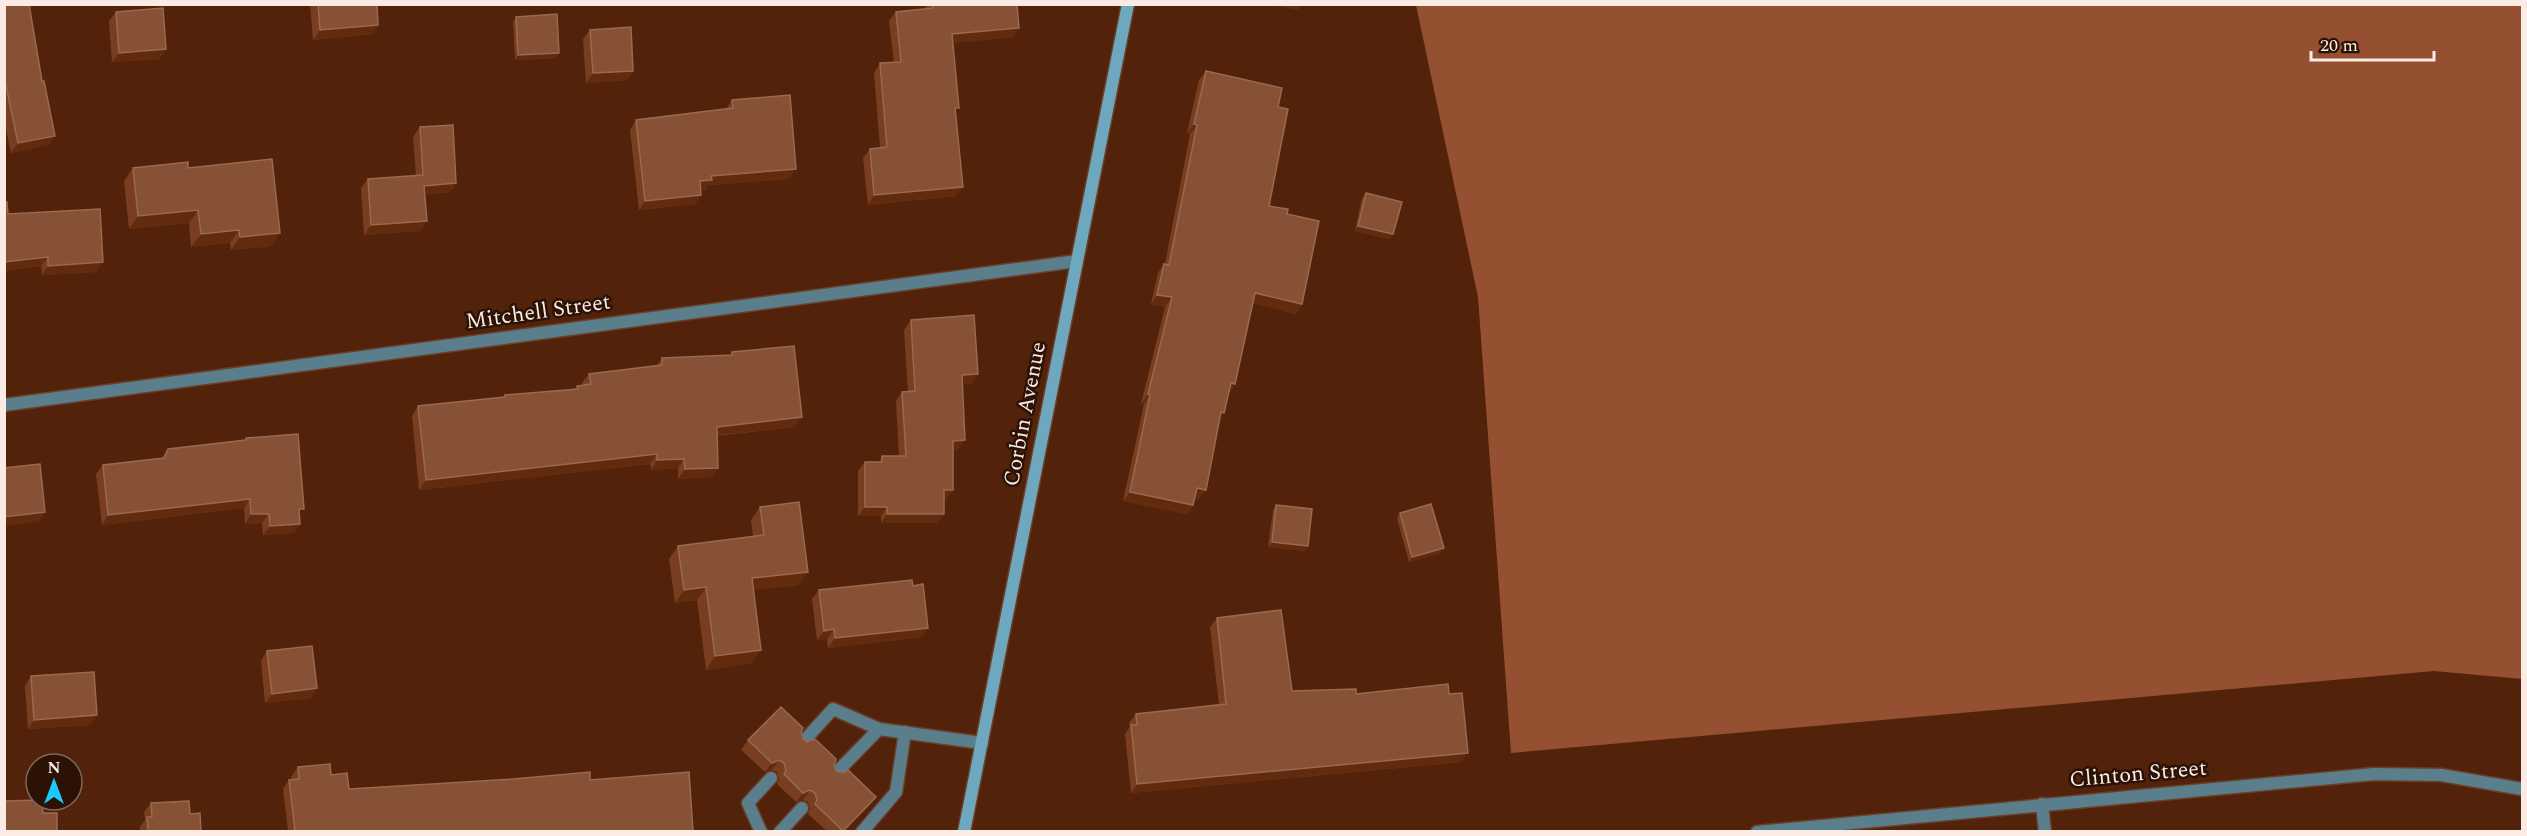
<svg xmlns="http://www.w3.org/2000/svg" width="2527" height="836" font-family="Spectral,serif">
	<rect width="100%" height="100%" fill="#52230a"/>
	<path fill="#945030" d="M1416,5H2522V679L2434,671L1511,753L1478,297Z"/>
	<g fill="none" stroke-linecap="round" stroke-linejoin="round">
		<defs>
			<g id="lane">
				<path d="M802,743L833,709L879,729"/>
				<path d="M835,774L879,729L982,743"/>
				<path d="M761,832L748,803L771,778"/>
				<path d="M780,832L802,808"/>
				<path d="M862,832L896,792L905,732"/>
			</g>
			<g id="street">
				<path d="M4,405L1077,261"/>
				<path d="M2042,804L2045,832"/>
				<path d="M1757,832L2374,774L2441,775L2522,789"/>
			</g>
			<path id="secondary" d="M964,832L1128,4"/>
		</defs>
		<use href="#lane" stroke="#6a3f29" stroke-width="15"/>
		<use href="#street" stroke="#6a3f29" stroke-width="15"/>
		<use href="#secondary" stroke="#6a3f29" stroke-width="15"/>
		<use href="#lane" stroke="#5a7e8c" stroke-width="12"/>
		<use href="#street" stroke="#5a7e8c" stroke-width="12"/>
		<use href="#secondary" stroke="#6ea8bf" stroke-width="12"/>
	</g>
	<g fill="#793e20">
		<path d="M4,4L42,81L55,136L48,145L11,153L4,120Z"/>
		<path d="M310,4H377L378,25L372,34L313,40Z"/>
		<path d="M925,4H1017L1013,37L952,43L955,113L956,196L868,205L863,158L870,149L880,148L874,73L880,63L894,62L889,21L896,12L926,9Z"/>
		<path d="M116,12L166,49L159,59L112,62L109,21Z"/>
		<path d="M516,17L556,58L515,60L513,22Z"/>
		<path d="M590,30L633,71L627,80L586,83L583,39Z"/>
		<path d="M1206,71L1278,107L1269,206L1287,214L1302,304L1296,314L1253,303L1235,384L1229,393L1220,418L1199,499L1195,498L1193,505L1187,514L1123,501L1144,404H1141L1165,307L1151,304L1158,273L1164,264H1165L1190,134L1187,133L1199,80Z"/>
		<path d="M732,100L789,179L708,185L705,190H701V195L695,204L639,210L630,130L636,120L726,109Z"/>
		<path d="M420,127L456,183L450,192L425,194L427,221L420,231L364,235L361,188L368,179L416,176L413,137Z"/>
		<path d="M133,168H188L271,246L231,250L230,243L191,247L189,223L129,229L124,181Z"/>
		<path d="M1366,193L1393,234L1390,239L1355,231L1362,198Z"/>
		<path d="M4,202L8,214L96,272L42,275L41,266L4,271Z"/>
		<path d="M911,320L972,384H963L959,449L953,450V490L946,499H944V514L937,523H881V516H858V471L865,462H879L882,456H899L896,401L902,392H908L904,330Z"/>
		<path d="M732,352L795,427L717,436L718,468L712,477L678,479V468L651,470L650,464L419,490L412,416L418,406L504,397L505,395L575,389L577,386L583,385L582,383L589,374L656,366L662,358L730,355Z"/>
		<path d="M246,438L300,515V524L294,533L263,535L262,523L245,524L244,508L102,525L96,474L103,465L162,458L168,449L244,441Z"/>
		<path d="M1276,505L1308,546L1305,551L1268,547L1273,510Z"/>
		<path d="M760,507L799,585L753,590L752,663L706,670L697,600L675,603L669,559L678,546L753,536L751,520Z"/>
		<path d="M1400,513L1440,553L1409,562L1397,518Z"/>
		<path d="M819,590L922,637L828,648L827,639L817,640L812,599Z"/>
		<path d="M1217,618L1292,691L1356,694H1449L1462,762L1131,793L1125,734L1130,727L1129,723L1136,714L1219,705L1210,627Z"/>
		<path d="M267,651L311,698L265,703L261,661Z"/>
		<path d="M31,676L90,725L28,729L25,686Z"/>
		<path d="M801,732L803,739L834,766L836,771L869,806L845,831H827L808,814L810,809L808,802L803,800L796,802L777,784L779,779L777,772L772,770L765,772L741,750L748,740Z"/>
		<path d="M298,767L331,775L349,789L590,780L693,831H288L283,789L289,780H292L291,777Z"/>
		<path d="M151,803L190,814L201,831H140V827L145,820L144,812Z"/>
	</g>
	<g fill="#632b0e">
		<path d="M1268,4H1302L1298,10Z"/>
		<path d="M378,25L372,34L313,40L320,30Z"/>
		<path d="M1019,28L1013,37L945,44L952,34Z"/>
		<path d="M166,49L159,59L112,62L119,53Z"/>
		<path d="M559,53L556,58L515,60L518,55Z"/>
		<path d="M633,71L627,80L586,83L593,73Z"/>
		<path d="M1194,124L1197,125L1190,134L1187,133Z"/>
		<path d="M55,136L48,145L11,153L18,143Z"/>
		<path d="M796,169L789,179L708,185L705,190L693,191L700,181L711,176Z"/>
		<path d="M456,183L450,192L417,195L424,186Z"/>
		<path d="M963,187L956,196L868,205L874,195Z"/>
		<path d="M701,195L695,204L639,210L645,201Z"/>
		<path d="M198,210L189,223L129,229L138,216Z"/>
		<path d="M427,221L420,231L364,235L371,225Z"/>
		<path d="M1358,226L1393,234L1390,239L1355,231Z"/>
		<path d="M239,230L230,243L191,247L201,234Z"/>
		<path d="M280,233L271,246L231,250L240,237Z"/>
		<path d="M48,257L41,266L4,271V262Z"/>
		<path d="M103,262L96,272L42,275L48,266Z"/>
		<path d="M1255,293L1302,304L1296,314L1248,302Z"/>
		<path d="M1157,295L1172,297L1165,307L1151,304Z"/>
		<path d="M978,374L972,384L956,385L962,375Z"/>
		<path d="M1231,383L1235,384L1229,393Z"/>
		<path d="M1148,394L1150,395L1144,404H1141Z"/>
		<path d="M802,417L795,427L710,436L717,427Z"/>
		<path d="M965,440L959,449L946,450L953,441Z"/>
		<path d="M657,454L650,464L419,490L426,480Z"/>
		<path d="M684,459L678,468L651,470L657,460Z"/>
		<path d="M718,468L712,477L678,479L685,469Z"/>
		<path d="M1197,488L1206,490L1199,499L1190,497Z"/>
		<path d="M944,490H953L946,499H937Z"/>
		<path d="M1130,492L1193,505L1187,514L1123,501Z"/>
		<path d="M250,499L244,508L102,525L108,515Z"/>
		<path d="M865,507H887L881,516H858Z"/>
		<path d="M45,512L39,522L4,526V517Z"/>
		<path d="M251,514H269L262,523L245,524Z"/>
		<path d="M887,514H944L937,523H881Z"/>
		<path d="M300,524L294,533L263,535L270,526Z"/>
		<path d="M1272,542L1308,546L1305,551L1268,547Z"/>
		<path d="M1444,548L1440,553L1409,562L1412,557Z"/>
		<path d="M808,572L799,585L742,592L752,578Z"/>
		<path d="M706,587L697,600L675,603L684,590Z"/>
		<path d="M928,628L922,637L828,648L835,638Z"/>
		<path d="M834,629L827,639L817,640L824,631Z"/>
		<path d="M761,650L752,663L706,670L715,656Z"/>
		<path d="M317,688L311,698L265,703L272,694Z"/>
		<path d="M97,715L90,725L28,729L34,720Z"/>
		<path d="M1468,753L1462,762L1131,793L1137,784Z"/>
		<path d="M779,760L772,770L765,772L772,763Z"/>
		<path d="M810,790L803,800L796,802L803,793Z"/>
		<path d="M876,797L869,806L845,831H843Z"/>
	</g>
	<g fill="#875135" stroke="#996950" stroke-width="1.5">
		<path d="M4,4H29L42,81H44L55,136L18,143L4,76Z"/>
		<path d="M318,4H377L378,25L320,30Z"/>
		<path d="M933,4H1017L1019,28L952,34L959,108H955L963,187L874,195L870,149L887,147L880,63L901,62L896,12L933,8Z"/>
		<path d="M163,8L166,49L119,53L116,12Z"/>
		<path d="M557,14L559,53L518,55L516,17Z"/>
		<path d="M631,27L633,71L593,73L590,30Z"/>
		<path d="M1206,71L1282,88L1278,107L1288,109L1269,206L1288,209L1287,214L1319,221L1302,304L1255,293L1235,384L1231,383L1224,413L1221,412L1206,490L1197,488L1193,505L1130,492L1150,395L1148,394L1172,297L1157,295L1164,264L1169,265L1197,125L1194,124Z"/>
		<path d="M790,95L796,169L711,176L712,180L700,181L701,195L645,201L636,120L733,108L732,100Z"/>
		<path d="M453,125L456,183L424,186L427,221L371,225L368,179L423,175L420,127Z"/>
		<path d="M272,159L280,233L240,237L239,230L201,234L198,210L138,216L133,168L188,162V168Z"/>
		<path d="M1366,193L1402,202L1393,234L1358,226Z"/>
		<path d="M4,202H7L8,214L100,209L103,262L48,266V257L4,262Z"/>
		<path d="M974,315L978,374L962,375L965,440L953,441V490H944V514H887V507H865V462H882V456H906L902,392L915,391L911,320Z"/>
		<path d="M794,346L802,417L717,427L718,468L685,469L684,459L657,460V454L426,480L418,406L505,397V395L578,389L577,386L591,384L589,374L662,365V358L732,355V352Z"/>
		<path d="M298,434L304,509H299L300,524L270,526L269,514H251L250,499L108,515L103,465L164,458L168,449L246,440V438Z"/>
		<path d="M40,464L45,512L4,517V468Z"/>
		<path d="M799,502L808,572L752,578L761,650L715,656L706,587L684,590L678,546L764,535L760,507Z"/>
		<path d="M1431,504L1444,548L1412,557L1400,513Z"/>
		<path d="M1276,505L1312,509L1308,546L1272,542Z"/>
		<path d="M912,580L913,586L923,584L928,628L835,638L834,629L824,631L819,590Z"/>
		<path d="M1281,610L1292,691L1356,689V694L1448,684L1449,694L1462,693L1468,753L1137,784L1131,725H1137L1136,714L1226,704L1217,618Z"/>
		<path d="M312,646L317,688L272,694L267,651Z"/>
		<path d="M94,672L97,715L34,720L31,676Z"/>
		<path d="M781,707L803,728L801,732L803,739L807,742L815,739L836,759L834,766L836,771L843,773L848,770L876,797L843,831L815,804L817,800L815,793L810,790L803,793L784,774L786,770L784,763L779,760L772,763L748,740Z"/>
		<path d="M330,764L331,775L347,773L349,789L513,779L590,772V780L689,772L693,831H295L289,780L299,779L298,767Z"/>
		<path d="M42,800L43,813H57V831H5L4,801Z"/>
		<path d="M189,801L190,814L200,813L201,831H148L147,817H152L151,803Z"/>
	</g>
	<g text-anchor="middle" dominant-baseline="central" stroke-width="5" stroke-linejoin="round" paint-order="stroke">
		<g font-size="22" fill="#faebe4" stroke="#2c1105">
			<text transform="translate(538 312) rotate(-8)">Mitchell Street</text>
			<text transform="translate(1025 414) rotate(-79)">Corbin Avenue</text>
			<text transform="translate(2138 774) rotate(-5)">Clinton Street</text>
		</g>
	</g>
	<rect width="2527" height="836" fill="none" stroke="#faebe4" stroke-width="12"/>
	<g transform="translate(54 782)"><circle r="28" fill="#2c1105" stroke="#7e685e" stroke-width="1.5"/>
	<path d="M0-4.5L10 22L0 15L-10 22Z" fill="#1bc9fc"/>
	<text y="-9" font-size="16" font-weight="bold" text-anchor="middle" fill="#faebe4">N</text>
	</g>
	<path d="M2311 51v9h123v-9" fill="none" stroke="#faebe4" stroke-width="3"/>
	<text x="2320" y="51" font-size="18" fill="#faebe4" stroke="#2c1105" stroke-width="4.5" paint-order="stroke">20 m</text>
</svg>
